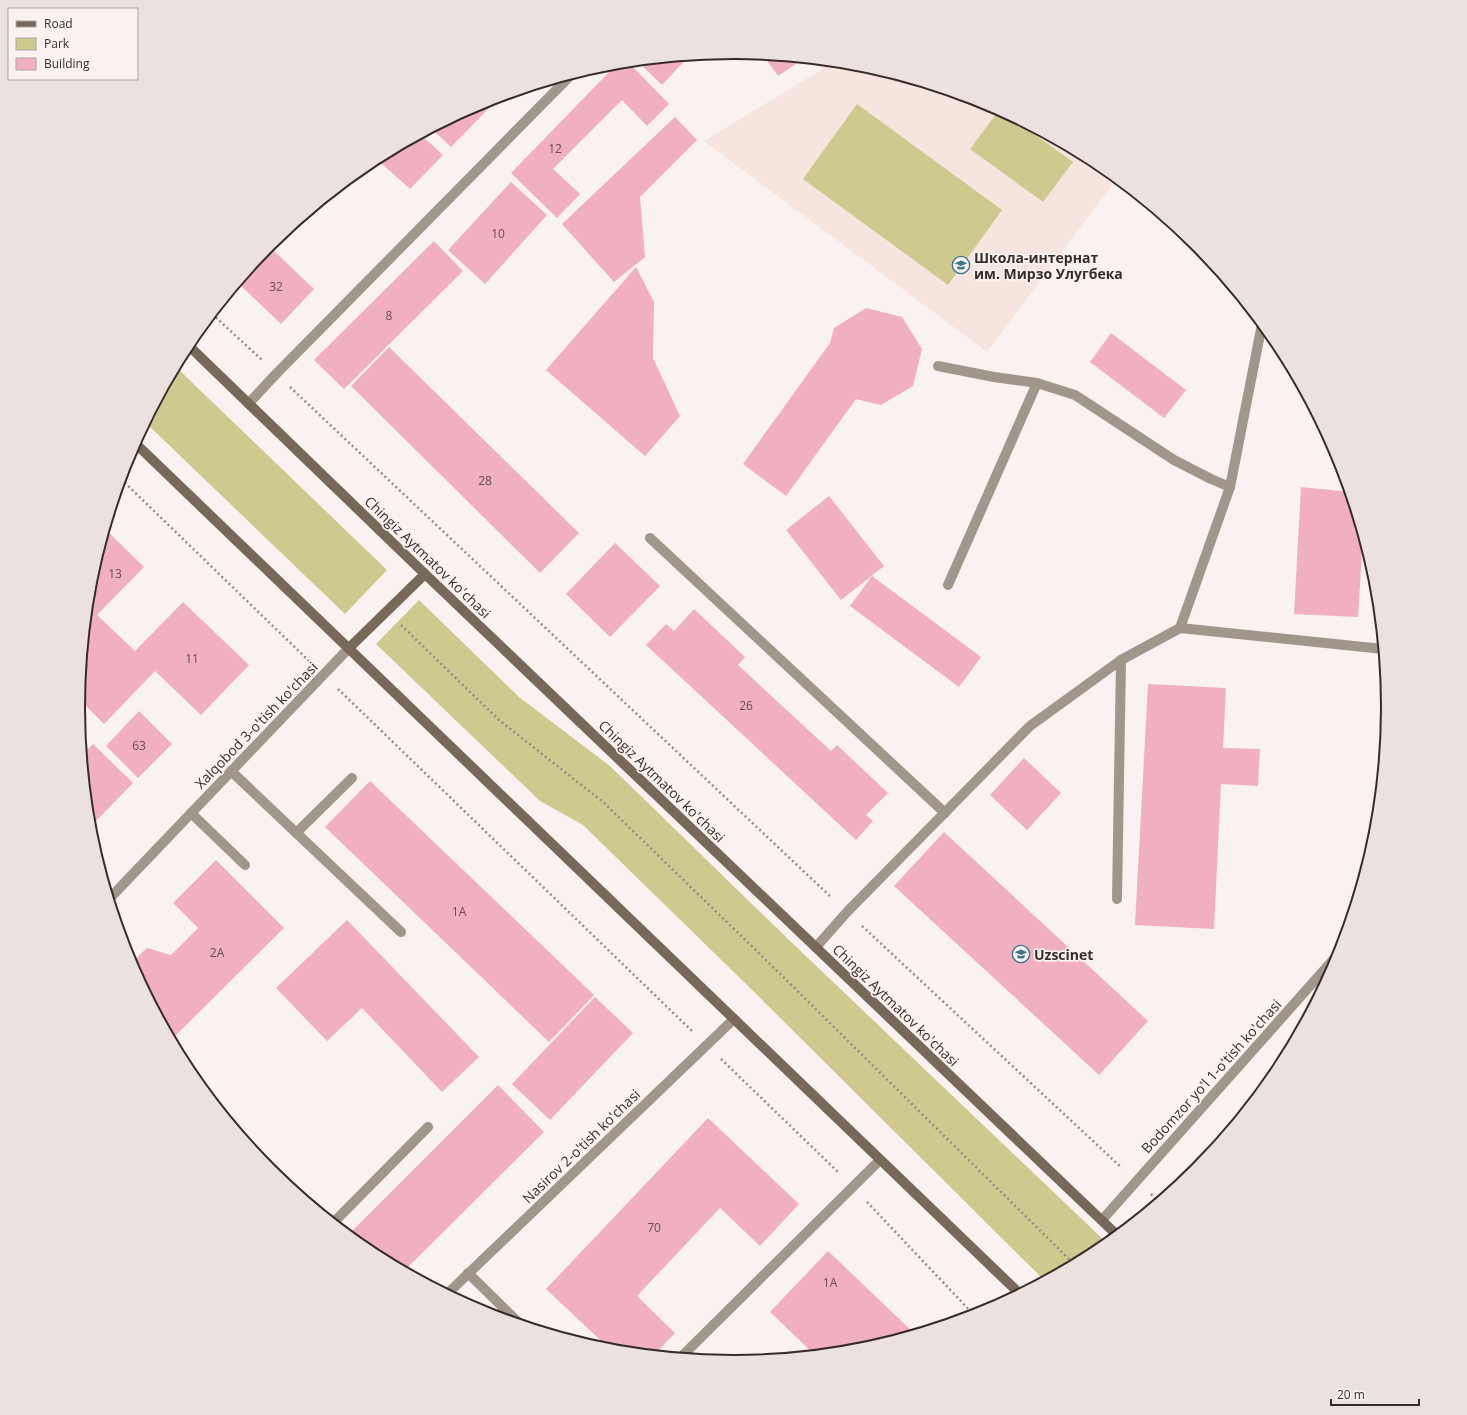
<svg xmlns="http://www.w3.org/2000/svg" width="1467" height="1415" font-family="'Open Sans',sans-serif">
	<rect width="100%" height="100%" fill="#faf2f0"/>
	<path fill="#f6e4df" d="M834,62L862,65L985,102L1098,163L1117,178L987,352L704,141Z"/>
	<g fill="#cec98f">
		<path d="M857,104L1002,210L948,285L803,179Z"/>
		<path d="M999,110L1008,115L1073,162L1043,202L970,149Z"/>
		<path d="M176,367L387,570L345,614L146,423Z"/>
		<path d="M419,600L519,697L610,766L788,939L1108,1244L1097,1253L1045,1281L745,983L583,825L540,801L376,644Z"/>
	</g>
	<g fill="#f0b0bf">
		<path d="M763,55L803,59L778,76Z"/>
		<path d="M689,56L662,85L637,61Z"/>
		<path d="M628,62L669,104L647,126L622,100L553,169L580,194L557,218L511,173L618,63Z"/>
		<path d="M497,98L498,99L451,147L432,129L483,102Z"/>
		<path d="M675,117L697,140L640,197L645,257L614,282L562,224Z"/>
		<path d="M421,135L443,155L410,189L381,163L395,149Z"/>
		<path d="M511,182L547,215L485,284L448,250Z"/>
		<path d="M434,241L463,271L344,389L314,360Z"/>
		<path d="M270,247L314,289L281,324L238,283Z"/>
		<path d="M636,267L654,302L653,358L680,416L645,456L546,370Z"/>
		<path d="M866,308L902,317L922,349L913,386L881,405L856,399L786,496L743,464L830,343L834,328Z"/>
		<path d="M1111,333L1186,390L1164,418L1090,362Z"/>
		<path d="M389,347L579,533L540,573L351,386Z"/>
		<path d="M1301,487L1350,492L1363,535L1358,617L1294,614Z"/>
		<path d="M829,496L884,566L841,600L786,530Z"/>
		<path d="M106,530L144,567L97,615L135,651L183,602L249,665L201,715L155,671L104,724L79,699L87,617L93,611L88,606L91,579Z"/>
		<path d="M615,543L660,586L610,637L566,594Z"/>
		<path d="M872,576L981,657L959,687L850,606Z"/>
		<path d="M694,609L745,657L738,665L831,751L837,745L888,793L866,815L873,821L856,840L646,645L666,624L674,631Z"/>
		<path d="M1148,684L1226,688L1223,748L1260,749L1258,786L1221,784L1214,929L1135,925Z"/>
		<path d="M139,711L172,744L138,778L106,746Z"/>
		<path d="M93,744L133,783L94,823L89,819L83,754Z"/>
		<path d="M1024,758L1061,793L1027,830L990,795Z"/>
		<path d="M370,781L594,995L549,1042L325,827Z"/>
		<path d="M944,832L1148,1021L1099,1075L894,886Z"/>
		<path d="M216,860L284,928L171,1040L131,963L147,948L171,955L198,928L173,903Z"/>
		<path d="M347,920L479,1057L442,1092L362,1008L327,1041L276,988Z"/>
		<path d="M595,997L633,1033L550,1120L512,1084Z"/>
		<path d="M498,1085L544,1132L404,1271L369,1252L348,1235Z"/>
		<path d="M708,1118L799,1204L760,1246L720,1208L637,1296L675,1333L654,1355L612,1351L546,1289Z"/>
		<path d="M828,1251L915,1334L861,1350L815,1355L770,1312Z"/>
	</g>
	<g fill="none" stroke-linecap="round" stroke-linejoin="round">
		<g stroke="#968b88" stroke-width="2.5" stroke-dasharray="2 3" stroke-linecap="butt">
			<path d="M212,314L262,360"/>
			<path d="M290,387L832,898"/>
			<path d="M121,479L309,661"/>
			<path d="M401,625L499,720L603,802L767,961L1075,1265"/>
			<path d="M338,689L692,1031"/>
			<path d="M862,926L1122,1168"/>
			<path d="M721,1059L838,1172"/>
			<path d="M1151,1194L1159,1202"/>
			<path d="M867,1202L975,1316"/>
		</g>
		<g stroke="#a0968b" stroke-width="10">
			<path d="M938,366L994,377L1037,383"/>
			<path d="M650,538L945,813"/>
			<path d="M948,585L1037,383L1075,395L1174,460L1211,479L1230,487"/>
			<path d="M1180,628L1383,649"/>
			<path d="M231,771L401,932"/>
			<path d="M191,813L245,865"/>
			<path d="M296,833L352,778"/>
			<path d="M1117,899L1121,660"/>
			<path d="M816,947L847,912L1030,726L1121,660L1180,628L1230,487L1262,324"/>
			<path d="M333,1223L428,1127"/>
			<path d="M468,1273L520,1324"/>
			<path d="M680,1358L880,1160"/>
		</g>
		<g stroke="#a0968b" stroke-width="10">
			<path d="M249,403L276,374L571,75"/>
			<path d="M110,898L349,648"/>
			<path d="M1102,1220L1341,951"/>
			<path d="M447,1294L734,1019"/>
		</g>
		<g stroke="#77695a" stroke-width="10">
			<path d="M188,345L425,574L1118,1236"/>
			<path d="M135,443L1020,1294"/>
			<path d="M349,648L425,574"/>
		</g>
	</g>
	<defs>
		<symbol id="school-ring" viewBox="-11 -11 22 22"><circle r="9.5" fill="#faf2f0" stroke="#3d758f" stroke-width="1.5"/><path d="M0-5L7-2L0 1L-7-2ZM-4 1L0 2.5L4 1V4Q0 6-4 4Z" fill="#3d758f"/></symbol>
	</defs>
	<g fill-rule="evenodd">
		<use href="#school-ring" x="951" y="255" width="20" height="20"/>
		<use href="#school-ring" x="1011" y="944" width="20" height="20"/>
	</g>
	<g text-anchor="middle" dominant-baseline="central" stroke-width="3.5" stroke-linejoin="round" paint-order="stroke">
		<g font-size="12" fill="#674d4e">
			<text x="555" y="148">12</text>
			<text x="498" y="233">10</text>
			<text x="276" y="286">32</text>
			<text x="389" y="315">8</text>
			<text x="485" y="480">28</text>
			<text x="115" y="573">13</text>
			<text x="192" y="658">11</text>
			<text x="746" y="705">26</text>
			<text x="139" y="745">63</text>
			<text x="459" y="911">1A</text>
			<text x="217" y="952">2А</text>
			<text x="654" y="1227">70</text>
			<text x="830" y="1282">1A</text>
		</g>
		<g font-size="14" font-weight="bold" fill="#392c28" stroke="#faf2f0" text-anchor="start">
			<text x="974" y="257">Школа-интернат<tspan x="974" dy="16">им. Мирзо Улугбека</tspan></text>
			<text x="1034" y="954">Uzscinet</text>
		</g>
		<g font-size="14" fill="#392c28" stroke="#faf2f0">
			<text transform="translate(428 557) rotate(44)">Chingiz Aytmatov ko'chasi</text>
			<text transform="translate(256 725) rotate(-46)">Xalqobod 3-o'tish ko'chasi</text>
			<text transform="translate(662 781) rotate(44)">Chingiz Aytmatov ko'chasi</text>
			<text transform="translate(896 1005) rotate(44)">Chingiz Aytmatov ko'chasi</text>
			<text transform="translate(1211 1076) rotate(-48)">Bodomzor yo'l 1-o'tish ko'chasi</text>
			<text transform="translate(581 1146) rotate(-44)">Nasirov 2-o'tish ko'chasi</text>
		</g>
	</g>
	<path d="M0 0H1467V1415H0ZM85 707a648 648 0 1 1 1296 0a648 648 0 1 1-1296 0Z" fill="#ebe2e0" fill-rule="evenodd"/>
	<path fill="none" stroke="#392c28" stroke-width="2" d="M85 707a648 648 0 1 1 1296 0a648 648 0 1 1-1296 0Z"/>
	<rect x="8" y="8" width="130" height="72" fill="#faf2f0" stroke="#ada3a0"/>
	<rect x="16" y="21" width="20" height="6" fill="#77695a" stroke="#ada3a0"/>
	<text x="44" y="28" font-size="12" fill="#392c28">Road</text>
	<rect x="16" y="38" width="20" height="12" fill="#cec98f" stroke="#ada3a0"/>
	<text x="44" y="48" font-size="12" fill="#392c28">Park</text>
	<rect x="16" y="58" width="20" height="12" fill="#f0b0bf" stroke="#ada3a0"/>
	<text x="44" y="68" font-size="12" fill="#392c28">Building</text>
	<path d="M1331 1399v6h88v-6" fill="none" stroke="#392c28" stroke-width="2"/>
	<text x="1337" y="1399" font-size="12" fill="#392c28" stroke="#faf2f0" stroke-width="3" paint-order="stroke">20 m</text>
</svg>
